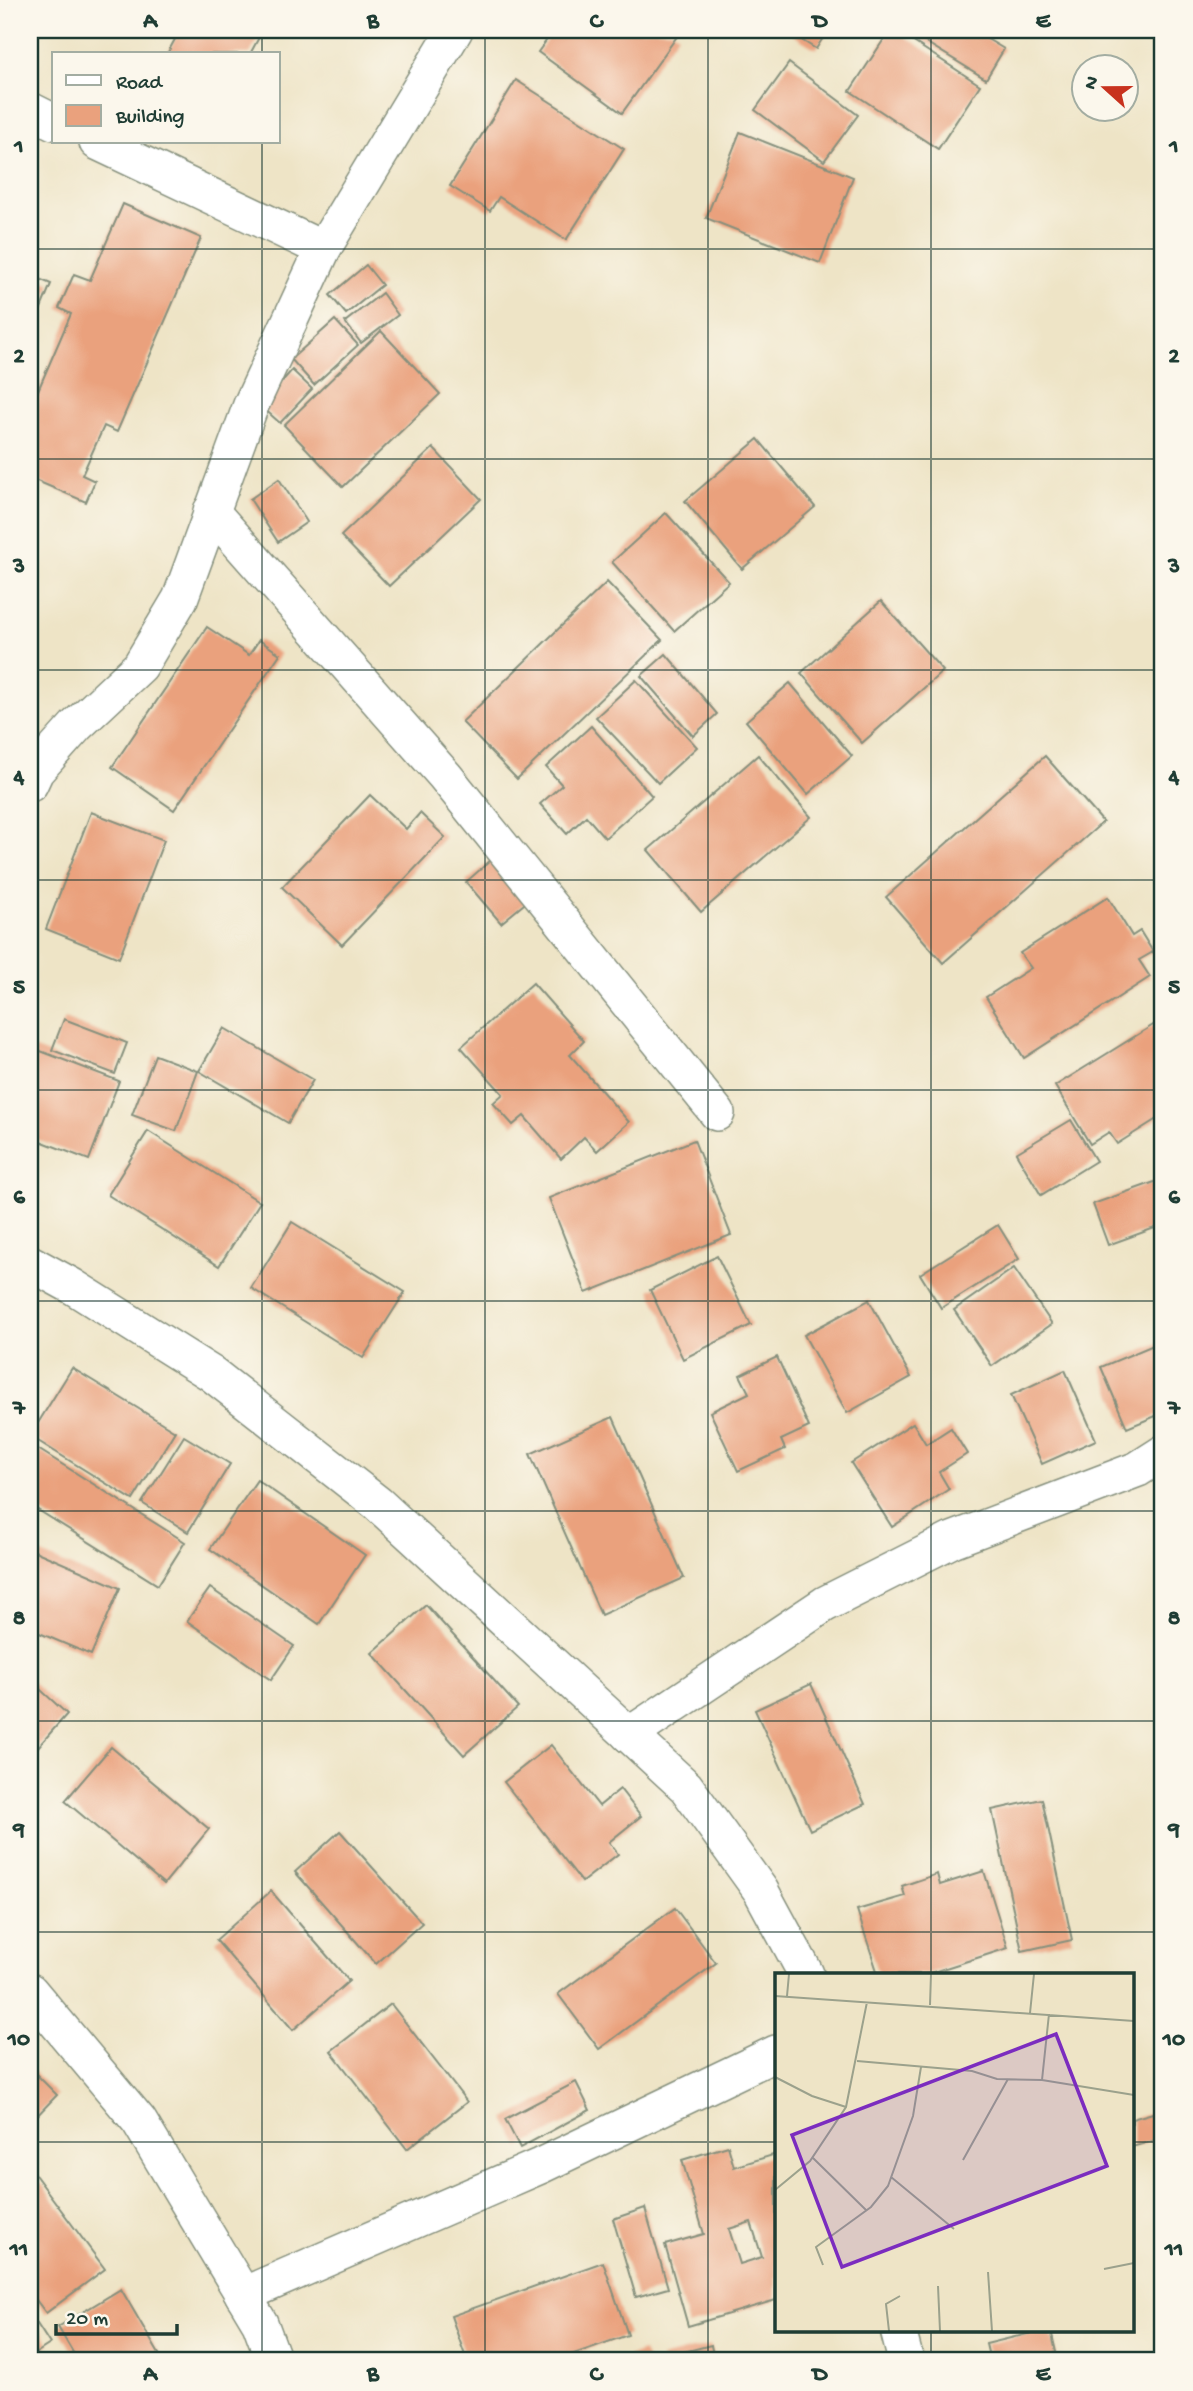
<svg xmlns="http://www.w3.org/2000/svg" width="1193" height="2391" font-family="'Gochi Hand',sans-serif">
	<rect width="100%" height="100%" fill="#fbf7ec"/>
	<filter id="ink" filterUnits="userSpaceOnUse"><feTurbulence type="fractalNoise" baseFrequency=".0143" numOctaves="2"/><feDisplacementMap in="SourceGraphic" scale="14" xChannelSelector="R" yChannelSelector="G"/><feConvolveMatrix kernelMatrix="1 2 1 2 8 2 1 2 1" color-interpolation-filters="sRGB"/></filter>
	<filter id="wash" filterUnits="userSpaceOnUse"><feTurbulence type="fractalNoise" baseFrequency=".00686" numOctaves="4" result="noise"/><feDisplacementMap in="SourceGraphic" scale="28" xChannelSelector="R" yChannelSelector="G"/><feGaussianBlur stdDeviation="1.57" result="paint"/><feColorMatrix in="noise" values="0 0 0 0 0 0 0 0 0 0 0 0 0 0 0 0 0 1.4 0 .05"/><feComposite in="paint" operator="in"/></filter>
	<g filter="url(#wash)">
		<rect width="100%" height="100%" fill="#eee4c6"/>
		<g id="blocks">
			<g fill="#eaa17d" fill-rule="evenodd">
				<path d="M180,30H263L250,54H167Z"/>
				<path d="M554,30H671L678,35L622,113L538,52Z"/>
				<path d="M785,30H828L816,49Z"/>
				<path d="M890,30H895L980,85L938,149L850,91Z"/>
				<path d="M906,30H972L1004,49L986,79Z"/>
				<path d="M789,63L858,115L824,161L755,110Z"/>
				<path d="M516,80L624,149L566,240L499,197L490,211L450,186Z"/>
				<path d="M740,132L853,177L820,263L706,218Z"/>
				<path d="M123,204L201,238L117,432L104,426L82,475L95,481L86,502L30,478V409L71,314L59,308L74,274L90,280Z"/>
				<path d="M366,265L382,285L346,314L330,295Z"/>
				<path d="M30,275L51,284L30,335Z"/>
				<path d="M382,293L398,315L361,343L345,322Z"/>
				<path d="M335,320L358,345L314,385L291,359Z"/>
				<path d="M381,331L440,394L343,487L284,425Z"/>
				<path d="M292,370L312,389L280,423L261,406Z"/>
				<path d="M758,439L815,507L742,569L685,501Z"/>
				<path d="M433,448L481,499L389,586L341,536Z"/>
				<path d="M279,479L307,522L278,542L250,499Z"/>
				<path d="M666,513L729,582L674,631L612,562Z"/>
				<path d="M607,582L662,640L517,779L462,722Z"/>
				<path d="M881,601L943,671L862,743L801,673Z"/>
				<path d="M207,627L249,655L259,640L280,654L174,810L112,767Z"/>
				<path d="M666,654L717,714L693,736L641,676Z"/>
				<path d="M636,680L697,747L658,783L596,717Z"/>
				<path d="M790,683L852,756L808,794L746,721Z"/>
				<path d="M591,726L652,796L605,838L586,816L567,834L540,804L562,785L546,767Z"/>
				<path d="M758,755L811,817L701,912L648,850Z"/>
				<path d="M1045,756L1103,822L943,963L886,897Z"/>
				<path d="M370,795L406,829L420,813L445,837L342,945L282,887Z"/>
				<path d="M91,812L164,840L119,958L46,929Z"/>
				<path d="M499,853L535,895L501,923L466,882Z"/>
				<path d="M1108,897L1132,936L1140,931L1153,952L1139,960L1150,977L1024,1058L986,997L1031,968L1020,953Z"/>
				<path d="M533,983L584,1041L570,1055L629,1122L597,1151L584,1137L561,1159L524,1116L513,1125L493,1103L503,1094L461,1047Z"/>
				<path d="M64,1019L127,1043L115,1074L52,1050Z"/>
				<path d="M1163,1019V1115L1117,1144L1109,1132L1090,1144L1055,1086Z"/>
				<path d="M224,1028L313,1080L288,1123L199,1071Z"/>
				<path d="M30,1047L119,1081L89,1160L30,1137Z"/>
				<path d="M155,1055L198,1071L176,1131L132,1115Z"/>
				<path d="M1071,1120L1096,1161L1041,1195L1016,1153Z"/>
				<path d="M148,1131L260,1202L219,1266L108,1195Z"/>
				<path d="M694,1140L731,1235L586,1293L549,1198Z"/>
				<path d="M1163,1179V1225L1108,1245L1093,1204Z"/>
				<path d="M292,1222L405,1292L363,1358L251,1288Z"/>
				<path d="M998,1225L1019,1259L941,1308L920,1274Z"/>
				<path d="M717,1256L751,1325L683,1359L650,1290Z"/>
				<path d="M1014,1268L1052,1324L992,1366L954,1310Z"/>
				<path d="M869,1300L911,1377L847,1413L804,1335Z"/>
				<path d="M1163,1341V1413L1127,1428L1101,1367Z"/>
				<path d="M777,1357L809,1427L781,1440L785,1449L738,1471L710,1412L749,1393L740,1375Z"/>
				<path d="M72,1368L175,1431L133,1500L30,1436Z"/>
				<path d="M1065,1370L1096,1440L1042,1464L1011,1395Z"/>
				<path d="M613,1417L684,1578L601,1615L530,1454Z"/>
				<path d="M913,1423L926,1444L951,1428L967,1454L939,1472L949,1489L892,1527L851,1463Z"/>
				<path d="M184,1436L230,1464L188,1532L142,1503Z"/>
				<path d="M30,1444L185,1542L158,1585L30,1505Z"/>
				<path d="M257,1480L365,1555L319,1624L210,1549Z"/>
				<path d="M30,1549L120,1588L91,1655L30,1629Z"/>
				<path d="M210,1588L294,1646L271,1680L187,1621Z"/>
				<path d="M426,1605L518,1707L464,1755L372,1653Z"/>
				<path d="M30,1680L67,1714L30,1756Z"/>
				<path d="M811,1684L865,1804L810,1830L755,1710Z"/>
				<path d="M551,1745L599,1806L620,1789L641,1816L609,1842L618,1854L582,1882L504,1782Z"/>
				<path d="M111,1747L209,1829L164,1884L65,1801Z"/>
				<path d="M1042,1799L1072,1940L1022,1951L992,1810Z"/>
				<path d="M340,1831L422,1923L376,1964L295,1872Z"/>
				<path d="M984,1871L1008,1948L927,1974H878L857,1910L905,1896L902,1886L937,1874L940,1885Z"/>
				<path d="M271,1891L349,1981L293,2030L216,1940Z"/>
				<path d="M675,1908L716,1963L599,2049L558,1994Z"/>
				<path d="M391,2004L467,2102L407,2149L331,2051Z"/>
				<path d="M30,2068L57,2095L30,2123Z"/>
				<path d="M576,2082L590,2110L520,2148L505,2119Z"/>
				<path d="M1163,2110V2138L1132,2147V2119Z"/>
				<path d="M728,2146L734,2167L776,2154V2300L688,2326L665,2245L704,2234L682,2160ZM751,2222L762,2257L740,2264L729,2229Z"/>
				<path d="M30,2168L105,2269L46,2313L30,2292Z"/>
				<path d="M645,2208L668,2288L636,2297L613,2219Z"/>
				<path d="M603,2262L628,2335L554,2361H467L451,2316Z"/>
				<path d="M121,2289L163,2361H78L58,2327Z"/>
				<path d="M30,2313L50,2344L30,2357Z"/>
				<path d="M1044,2330H1051L1058,2361H990L986,2344Z"/>
				<path d="M711,2345L714,2361H662L661,2358Z"/>
				<path d="M643,2351L647,2361H618Z"/>
			</g>
		</g>
	</g>
	<g filter="url(#ink)">
		<use href="#blocks" fill-opacity="0" stroke="#86907d" stroke-width="2"/>
		<g fill="none" stroke-linecap="round" stroke-linejoin="round">
			<defs>
				<g id="minor">
					<path d="M30,110L54,122"/>
					<path d="M97,142L323,249"/>
					<path d="M211,511L445,776L717,1113"/>
					<path d="M30,784L36,771L76,726L140,666L180,599L251,405L323,249L455,30"/>
					<path d="M30,1263L72,1286L212,1374L377,1503L686,1787L761,1891L806,1974"/>
					<path d="M629,1735L825,1604L952,1540L1138,1469L1163,1453"/>
					<path d="M30,1991L139,2121L260,2323L274,2361"/>
					<path d="M243,2295L540,2166L776,2053"/>
					<path d="M898,2330L906,2361"/>
				</g>
			</defs>
			<use href="#minor" stroke="#86907d" stroke-width="38"/>
			<use href="#minor" stroke="#fff" stroke-width="35"/>
		</g>
	</g>
	<path fill="none" stroke="#1f3d34" stroke-width="2" stroke-opacity="0.55" d="M262,30V54M485,30V2361M708,30V2361M931,30V1974M262,142V2361M30,249H1163M30,459H1163M30,670H1163M30,880H1163M30,1090H1163M30,1301H1163M30,1511H1163M30,1721H1163M30,1932H1163M30,2142H776M1132,2142H1163M931,2330V2361"/>
	<g transform="translate(775 1973)">
		<rect width="359" height="359" fill="#eee4c6"/>
		<path fill="none" stroke="#9ba18c" stroke-width="2" d="M0,23L359,48M12,23L14,1M155,32L156,1M255,40L259,1M82,88L197,98L222,106L267,107L359,122M0,104L37,123L71,134M267,107L274,41M38,185L92,238M188,187L233,106M116,204L179,256M0,217L35,188L71,134L92,29M48,292L41,274L96,234L113,213L138,143L146,94M329,296L359,290M213,299L217,358M163,313L165,358M114,358L111,331L125,323"/>
		<path fill="#7b2cbf" fill-opacity="0.15" stroke="#7b2cbf" stroke-width="3.5" d="M281,61L332,193L67,294L17,162Z"/>
		<rect width="359" height="359" fill="none" stroke="#1f3d34" stroke-width="3.5"/>
	</g>
	<rect width="1193" height="2391" fill="none" stroke="#fbf7ec" stroke-width="77"/>
	<rect x="52" y="52" width="228" height="91" fill="#fbf7ec" stroke="#a3ada2" stroke-width="2"/>
	<rect x="66" y="75" width="35" height="10" fill="#ffffff" stroke="#a3ada2" stroke-width="2"/>
	<text x="116" y="88" font-size="21" fill="#1f3d34">Road</text>
	<rect x="66" y="105" width="35" height="21" fill="#eaa17d" stroke="#a3ada2" stroke-width="2"/>
	<text x="116" y="122" font-size="21" fill="#1f3d34">Building</text>
	<g transform="translate(1105 88) rotate(291)"><circle r="33" fill="#fbf7ec" stroke="#a3ada2" stroke-width="2"/>
	<path d="M0-5L12 26L0 18L-12 26Z" fill="#c8321e"/>
	<text y="-10" font-size="19" font-weight="bold" text-anchor="middle" fill="#1f3d34">N</text>
	</g>
	<path d="M56 2324v10h121v-10" fill="none" stroke="#1f3d34" stroke-width="3.5"/>
	<text x="66" y="2324" font-size="21" fill="#1f3d34" stroke="#fbf7ec" stroke-width="5" paint-order="stroke">20 m</text>
	<rect x="38" y="38" width="1116" height="2314" fill="none" stroke="#1f3d34" stroke-width="2.5"/>
	<g font-size="23" text-anchor="middle" font-weight="bold" fill="#1f3d34">
		<text x="150" y="27">A</text>
		<text x="373" y="27">B</text>
		<text x="596" y="27">C</text>
		<text x="820" y="27">D</text>
		<text x="1043" y="27">E</text>
		<text x="19" y="152">1</text>
		<text x="1174" y="152">1</text>
		<text x="19" y="362">2</text>
		<text x="1174" y="362">2</text>
		<text x="19" y="572">3</text>
		<text x="1174" y="572">3</text>
		<text x="19" y="783">4</text>
		<text x="1174" y="783">4</text>
		<text x="19" y="993">5</text>
		<text x="1174" y="993">5</text>
		<text x="19" y="1203">6</text>
		<text x="1174" y="1203">6</text>
		<text x="19" y="1414">7</text>
		<text x="1174" y="1414">7</text>
		<text x="19" y="1624">8</text>
		<text x="1174" y="1624">8</text>
		<text x="19" y="1835">9</text>
		<text x="1174" y="1835">9</text>
		<text x="19" y="2045">10</text>
		<text x="1174" y="2045">10</text>
		<text x="19" y="2255">11</text>
		<text x="1174" y="2255">11</text>
		<text x="150" y="2380">A</text>
		<text x="373" y="2380">B</text>
		<text x="596" y="2380">C</text>
		<text x="820" y="2380">D</text>
		<text x="1043" y="2380">E</text>
	</g>
</svg>
